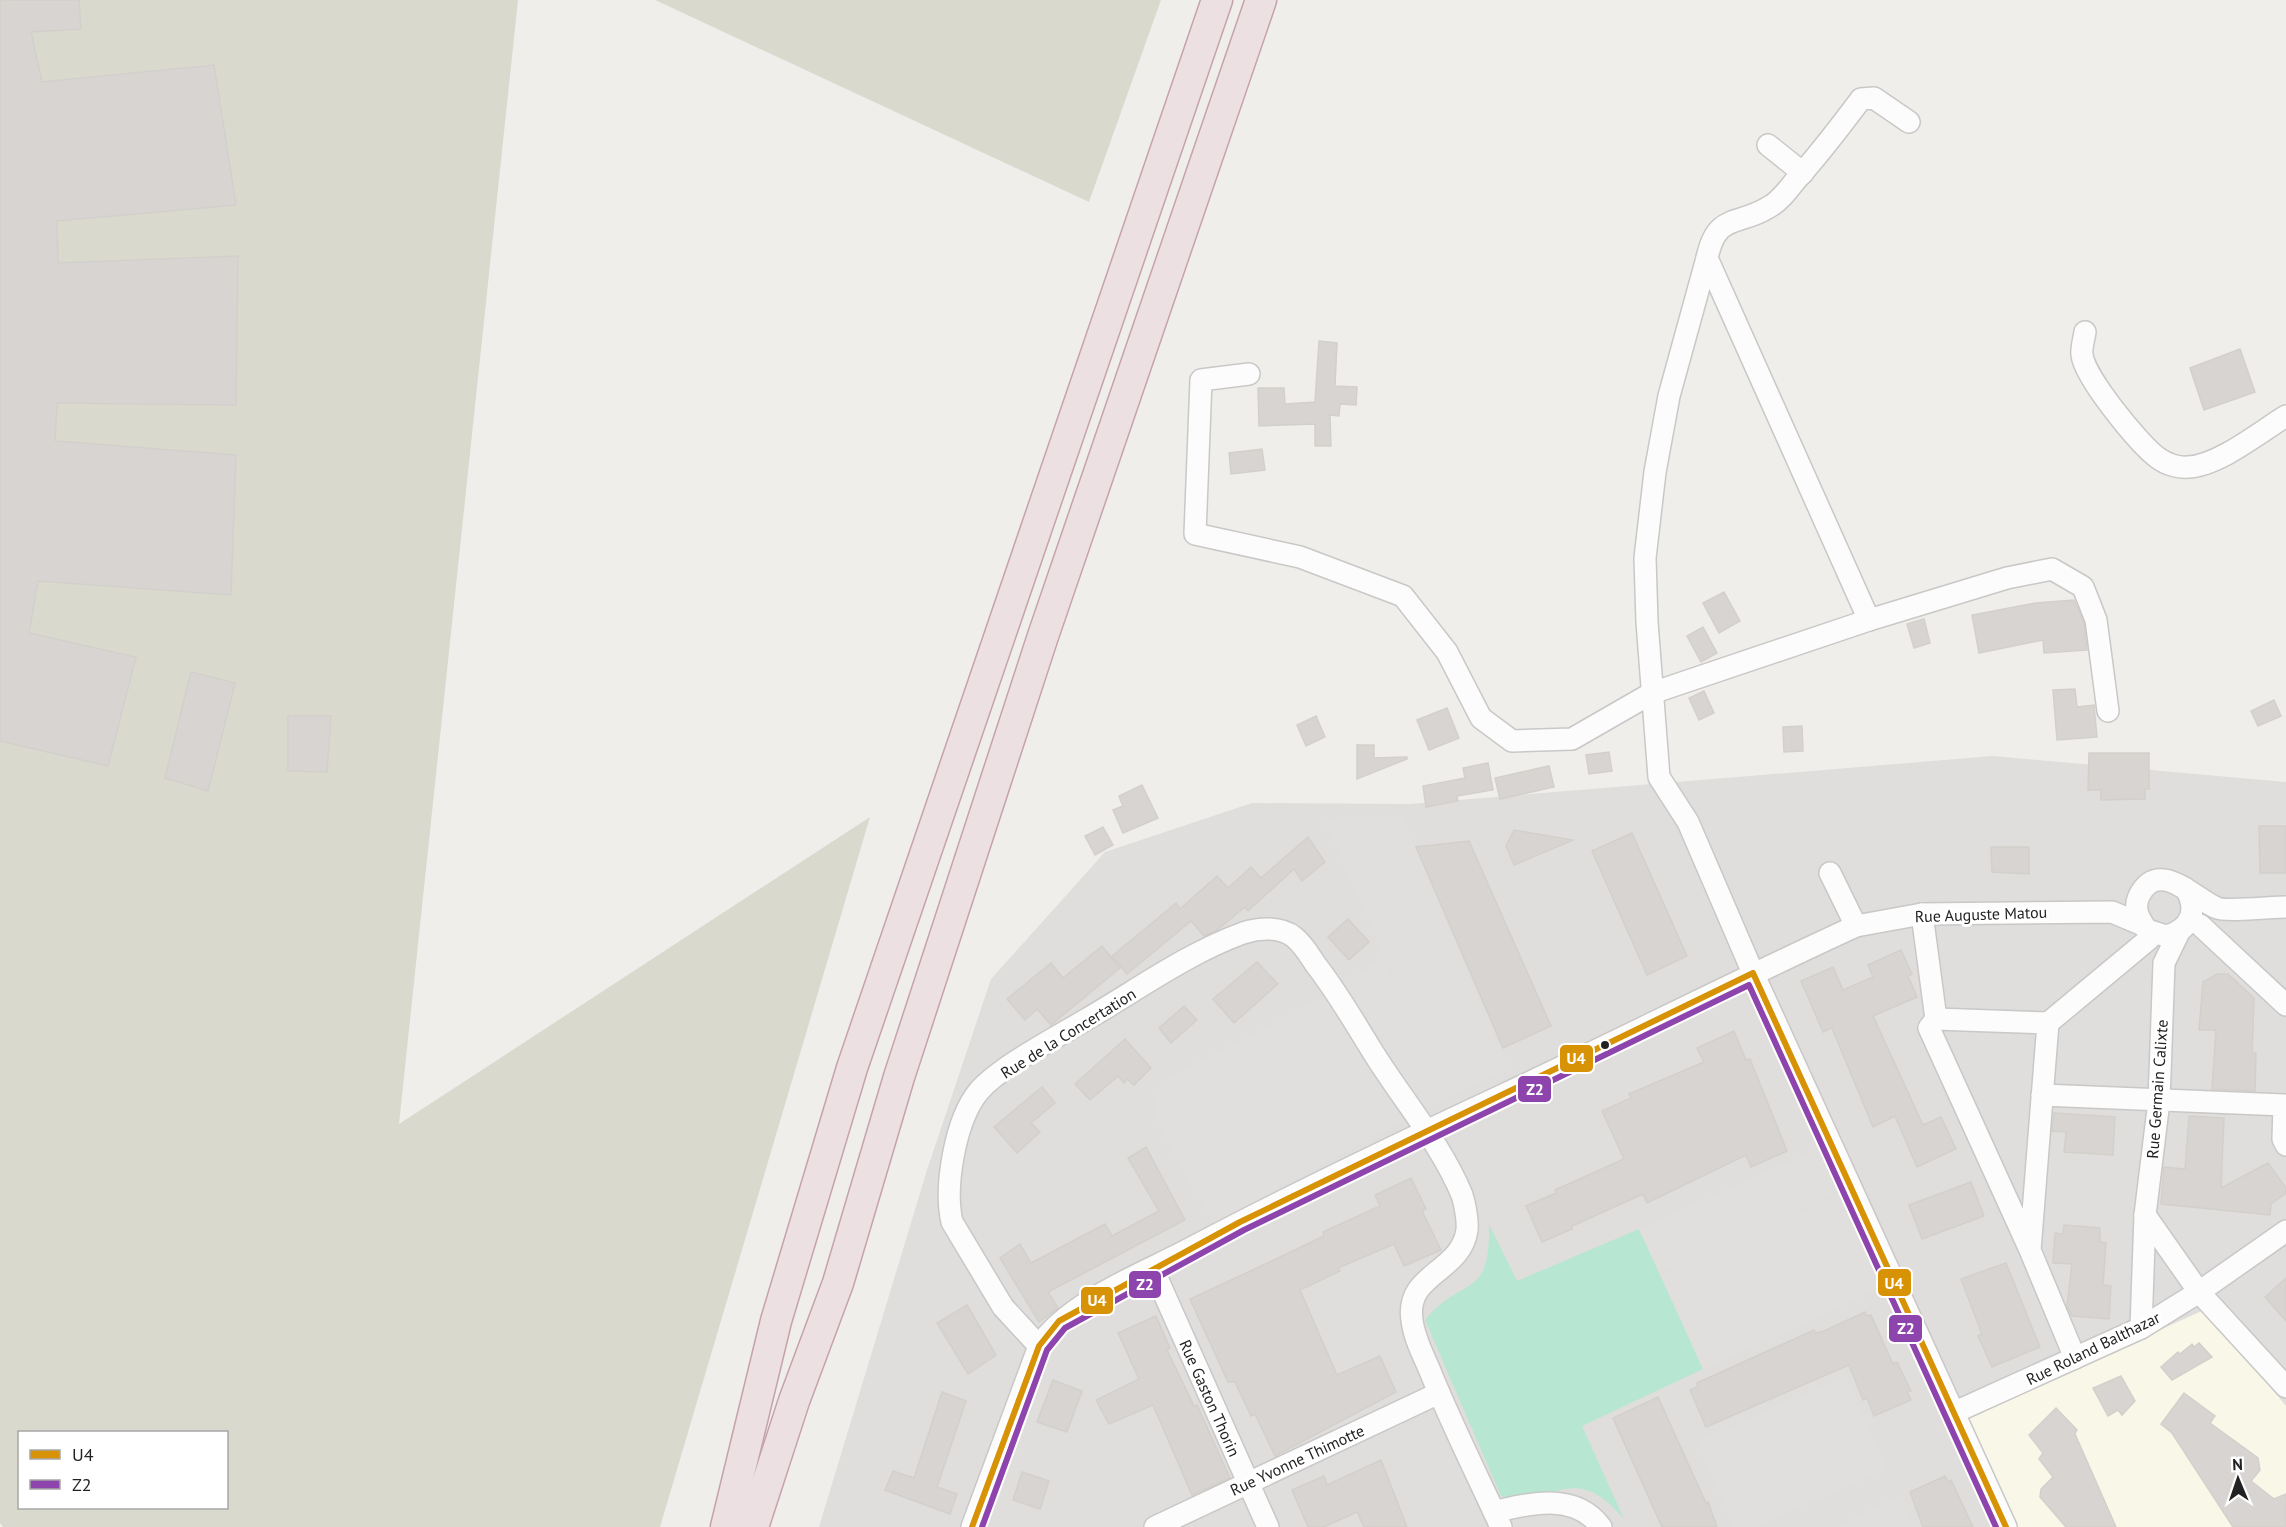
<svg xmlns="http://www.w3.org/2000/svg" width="2286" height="1527" font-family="'PT Sans',sans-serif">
	<rect width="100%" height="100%" fill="#f0eeeb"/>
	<path fill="#dfdedc" d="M1993,756L2286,782V1527H819L927,1170L991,979L1105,852L1252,803L1410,804Z"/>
	<path fill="#f8f7e8" d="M2206,1309L2286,1406V1527H2016L1966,1418Z"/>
	<g fill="#d9d9cd" fill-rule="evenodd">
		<path d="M0,0H518L399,1124L870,817L660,1527H3L0,1523ZM20,1432H226V1508H20Z"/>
		<path d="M655,0H1161L1089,202Z"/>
	</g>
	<path fill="#b7e6d2" d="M1489,1224L1517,1281L1639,1229L1703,1369L1582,1426L1624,1519C1588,1477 1568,1484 1521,1505L1501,1496L1425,1320C1461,1275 1491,1302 1489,1224Z"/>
	<g fill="#e0dfde">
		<path d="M1402,817L1508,1069L1448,1097L1213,1223L1157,1122L1156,1099L1163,1081L1336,991L1382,957L1448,1096L1323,818Z"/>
		<path d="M1824,1146L1843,1190L1660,1273L1639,1229Z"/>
		<path d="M1844,1192L1886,1286L1703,1369L1661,1275Z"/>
		<path d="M1845,1376L1887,1469L1754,1527H1734L1698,1442Z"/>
		<path d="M1900,1495L1915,1527H1837Z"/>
	</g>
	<g fill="#d7d4d2" stroke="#d3d0cc" stroke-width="1.5">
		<path d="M0,0H79L81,29L31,32L42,82L214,65L236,205L57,221L58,263L238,256L236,405L57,403L55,441L236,455L231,595L38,581L29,633L136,657L108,766L0,741Z"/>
		<path d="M1319,341L1337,343L1335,386L1357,387L1356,405L1340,404L1339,416L1330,415L1331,446H1315V424L1259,426L1258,388H1284L1285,404L1315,402Z"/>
		<path d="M2240,349L2255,392L2204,410L2190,368Z"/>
		<path d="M1262,449L1265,470L1231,474L1229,453Z"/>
		<path d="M1724,592L1740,621L1719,633L1703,603Z"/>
		<path d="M2074,600L2084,623L2087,650L2044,653L2043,640L1979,653L1972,615L2036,603Z"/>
		<path d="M1924,619L1930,643L1914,648L1907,624Z"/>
		<path d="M1703,627L1717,653L1701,662L1687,636Z"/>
		<path d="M191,672L235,683L208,791L165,778Z"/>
		<path d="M2075,689L2077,707L2094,705L2097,737L2057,740L2053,690Z"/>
		<path d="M1704,691L1714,713L1699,720L1689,698Z"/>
		<path d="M2274,700L2281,716L2258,726L2251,711Z"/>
		<path d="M1447,708L1459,738L1429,750L1417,720Z"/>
		<path d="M288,716H331L327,772L288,771Z"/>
		<path d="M1316,716L1325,737L1306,746L1297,725Z"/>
		<path d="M1802,726L1803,751L1784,752L1783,727Z"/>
		<path d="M1357,745H1374V758L1407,757V759L1357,779Z"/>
		<path d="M1609,752L1612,771L1589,774L1586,755Z"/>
		<path d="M2089,753H2149V789H2145V799L2101,800V790H2088Z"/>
		<path d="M1488,763L1493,790L1457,796L1458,801L1426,807L1423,786L1465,778L1463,768Z"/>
		<path d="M1549,766L1554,787L1500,799L1495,778Z"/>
		<path d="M1142,785L1158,818L1123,833L1113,810L1123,806L1119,796Z"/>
		<path d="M2259,826H2286V873H2260Z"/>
		<path d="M1103,827L1113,845L1095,855L1085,836Z"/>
		<path d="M1514,830L1573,840L1514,865L1506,846Z"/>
		<path d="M1632,833L1687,956L1647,975L1592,851Z"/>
		<path d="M1308,837L1325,862L1302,881L1294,869L1248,911L1245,907L1217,930L1204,936L1191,921L1127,974L1112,956L1176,903L1180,909L1217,876L1228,888L1251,867L1261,878Z"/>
		<path d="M1469,841L1551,1026L1503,1048L1416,847Z"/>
		<path d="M1991,847H2029V874L1992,872Z"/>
		<path d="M1348,919L1369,942L1349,960L1328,937Z"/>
		<path d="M1102,946L1120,968L1051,1025L1037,1009L1025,1020L1007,999L1051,963L1063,978Z"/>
		<path d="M1901,950L1912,974L1908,976L1917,997L1873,1016L1923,1125L1941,1117L1956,1149L1917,1167L1895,1116L1873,1127L1832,1028L1823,1032L1801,981L1833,967L1843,990L1873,977L1868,965Z"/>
		<path d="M1257,962L1278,984L1234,1023L1213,999Z"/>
		<path d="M2217,974H2228L2254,998L2252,1053H2256L2255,1091L2212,1089L2216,1030H2199L2203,982Z"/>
		<path d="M1184,1006L1197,1020L1171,1043L1159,1028Z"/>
		<path d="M1734,1031L1746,1060L1750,1059L1787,1151L1751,1167L1746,1155L1647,1203L1643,1194L1572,1226V1229L1542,1242L1526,1206L1556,1193L1555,1190L1624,1159L1602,1111L1631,1098L1629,1094L1704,1062L1697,1048Z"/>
		<path d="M1125,1039L1151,1068L1134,1085L1127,1079L1124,1083L1118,1076L1090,1100L1075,1084Z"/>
		<path d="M1042,1087L1055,1103L1031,1123L1040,1132L1017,1153L994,1127Z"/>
		<path d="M2054,1113L2115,1117L2113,1155L2064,1152L2066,1132L2052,1131Z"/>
		<path d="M2189,1116L2224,1118L2221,1188L2268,1163L2286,1188V1193L2271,1204L2270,1215L2161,1204L2164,1167L2185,1169Z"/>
		<path d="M1146,1147L1185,1220L1048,1292L1058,1308L1039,1322L1000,1258L1020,1244L1031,1263L1105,1224L1112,1236L1159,1211L1128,1158Z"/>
		<path d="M1411,1178L1426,1209L1422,1211L1441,1250L1404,1266L1394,1244L1338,1268L1340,1271L1300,1290L1337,1375L1380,1356L1396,1392L1275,1456L1255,1414L1251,1416L1235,1382H1228L1190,1299L1274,1260L1324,1236L1323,1232L1380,1206L1375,1195Z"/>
		<path d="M1971,1182L1984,1216L1922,1239L1909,1205Z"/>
		<path d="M2064,1225L2100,1228V1242L2106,1243L2103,1285L2111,1286L2109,1319L2072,1316L2067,1306L2072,1264L2053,1263L2055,1233L2063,1234Z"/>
		<path d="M2006,1263L2040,1347L1992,1367L1978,1336L1982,1334L1961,1279Z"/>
		<path d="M2286,1278V1321L2265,1297Z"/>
		<path d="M967,1305L996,1355L968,1374L937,1323Z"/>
		<path d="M1865,1312L1867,1316L1871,1315L1893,1364L1897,1362L1911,1391L1907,1392L1911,1400L1874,1416L1867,1398L1863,1400L1849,1365L1706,1427L1690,1390L1698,1386L1697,1383L1814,1330L1815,1333L1824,1331Z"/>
		<path d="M1156,1316L1170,1348L1167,1350L1194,1406L1197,1405L1230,1478L1192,1495L1153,1405L1109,1424L1096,1400L1139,1379L1118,1333Z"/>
		<path d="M2199,1343L2212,1357L2172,1380L2161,1367L2178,1352L2180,1354L2192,1344L2194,1347Z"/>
		<path d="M2121,1376L2135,1401L2122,1415L2118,1410L2108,1416L2093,1388Z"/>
		<path d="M1053,1380L1082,1391L1067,1432L1037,1422Z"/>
		<path d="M942,1392L966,1401L937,1487L957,1494L950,1514L885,1490L893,1471L914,1478Z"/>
		<path d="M2184,1393L2215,1416L2210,1423L2258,1458L2260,1470L2251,1481L2274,1499L2286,1494V1527H2233L2172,1433L2161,1424Z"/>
		<path d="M1658,1397L1706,1503L1708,1502L1717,1527H1662L1613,1418Z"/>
		<path d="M2056,1408L2077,1430L2075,1434L2116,1527H2066L2040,1497L2041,1489L2053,1477L2039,1459L2043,1453L2029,1435Z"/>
		<path d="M1381,1460L1407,1527H1364L1357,1512L1324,1527H1308L1292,1490L1324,1476L1327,1485Z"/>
		<path d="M1022,1472L1049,1481L1040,1509L1013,1500Z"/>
		<path d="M1945,1476L1948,1482L1951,1480L1973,1527H1923L1910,1492Z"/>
	</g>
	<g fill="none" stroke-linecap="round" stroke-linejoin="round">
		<defs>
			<g id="minor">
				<path d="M1768,145L1803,173"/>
				<path d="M1707,258L1669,396L1655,472L1645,558L1647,622L1659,777L1688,822L1753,973L2006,1527"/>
				<path d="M2085,332C2084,339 2081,348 2082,355C2085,378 2139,444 2158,458C2166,464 2178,468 2188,467C2218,466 2260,432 2286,416"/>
				<path d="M1249,374L1201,380L1195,534L1300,557L1403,596L1447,652L1481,718L1512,741L1572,739L1652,693L1869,620L2007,578L2052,569L2083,587L2096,620L2108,711"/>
				<path d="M1869,620L1707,258C1717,212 1737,227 1769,207C1779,202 1788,190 1795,181C1819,155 1840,127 1861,99L1874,98L1909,122"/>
				<path d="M1830,873L1856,926"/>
				<path d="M2185,888C2199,909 2191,930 2166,936L2147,930C2139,919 2133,909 2139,896C2159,857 2194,899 2217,908C2228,912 2271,907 2286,907"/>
				<path d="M1922,914L1936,1019"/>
				<path d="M2200,925L2286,1005"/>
				<path d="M2048,1023L2149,939"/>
				<path d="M2042,1095L2284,1105L2283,1139L2286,1145"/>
				<path d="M2145,1215L2199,1292L2286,1387"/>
				<path d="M2030,1250L2048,1023L1936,1019L1929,1028L2030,1250L2075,1358"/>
				<path d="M1153,1269L1268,1527"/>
				<path d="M2141,1328L2145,1215L2159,1101L2164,963L2180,930"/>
				<path d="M1039,1346L1003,1307L952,1222C944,1187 955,1120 979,1091C1001,1066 1057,1037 1087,1019C1137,990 1188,953 1243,933C1258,928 1280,926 1294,937C1303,944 1310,956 1316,965C1337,992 1353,1020 1371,1049C1401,1098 1440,1142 1462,1195C1465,1204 1468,1221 1467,1230C1461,1273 1405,1273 1412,1320C1414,1339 1425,1358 1432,1376C1453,1427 1478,1477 1501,1527"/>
				<path d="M1953,1413L2141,1328L2199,1292L2286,1231"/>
				<path d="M1494,1512C1530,1503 1575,1492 1601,1527"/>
				<path d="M972,1527L1039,1346C1070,1300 1145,1273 1193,1247C1295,1193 1400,1143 1505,1094C1622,1039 1738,980 1856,926L1922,914L2112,912L2143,925"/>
				<path d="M1155,1527L1439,1393"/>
			</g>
			<g id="highway">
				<path d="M726,1527L776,1321L852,1068L1217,0"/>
				<path d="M753,1527L794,1401L838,1283L899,1077L1043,636L1261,0"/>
			</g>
		</defs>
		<use href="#minor" stroke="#c9c8c7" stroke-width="24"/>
		<use href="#highway" stroke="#c5a2ac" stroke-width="33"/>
		<use href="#minor" stroke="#fdfcfc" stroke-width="21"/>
		<use href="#highway" stroke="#ece0e2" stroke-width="30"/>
		<defs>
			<path id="bus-1" d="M972,1527L1039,1346L1059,1321L1240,1222L1753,973L2006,1527"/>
			<path id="bus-2" d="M982,1527L1047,1350L1065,1328L1244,1230L1749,985L1996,1527"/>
		</defs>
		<use href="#bus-1" stroke="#fff" stroke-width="10"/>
		<use href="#bus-2" stroke="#fff" stroke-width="10"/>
		<use href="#bus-1" stroke="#d79205" stroke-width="6"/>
		<use href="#bus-2" stroke="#8e44ad" stroke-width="6"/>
	</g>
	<circle fill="#222" stroke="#fff" stroke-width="2" cx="1605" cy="1045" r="5"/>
	<g text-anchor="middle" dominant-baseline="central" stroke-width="6" stroke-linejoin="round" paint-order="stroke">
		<g font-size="16" fill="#222" stroke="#fff">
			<text transform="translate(1981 914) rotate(-2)">Rue Auguste Matou</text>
			<text transform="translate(1068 1033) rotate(-32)">Rue de la Concertation</text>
			<text transform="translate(2157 1089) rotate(-86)">Rue Germain Calixte</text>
			<text transform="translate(2093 1348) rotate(-26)">Rue Roland Balthazar</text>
			<text transform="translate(1210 1398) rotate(66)">Rue Gaston Thorin</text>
			<text transform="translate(1297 1460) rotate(-25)">Rue Yvonne Thimotte</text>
		</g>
	</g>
	<g stroke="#fff" stroke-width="2">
		<rect x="1559" y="1044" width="35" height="29" rx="6" fill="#d79205"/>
		<rect x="1517" y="1075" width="35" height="28" rx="6" fill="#8e44ad"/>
		<rect x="1877" y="1268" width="35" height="29" rx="6" fill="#d79205"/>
		<rect x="1128" y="1270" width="34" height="29" rx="6" fill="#8e44ad"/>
		<rect x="1080" y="1286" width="34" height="29" rx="6" fill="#d79205"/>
		<rect x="1888" y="1314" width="35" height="29" rx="6" fill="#8e44ad"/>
	</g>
	<g font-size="16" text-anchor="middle" font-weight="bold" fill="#fff">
		<text x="1576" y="1064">U4</text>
		<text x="1535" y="1095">Z2</text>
		<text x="1894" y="1289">U4</text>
		<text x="1145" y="1290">Z2</text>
		<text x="1097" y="1306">U4</text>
		<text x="1906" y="1334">Z2</text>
	</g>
	<rect x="18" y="1431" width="210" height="78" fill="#ffffff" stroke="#a7a7a7" stroke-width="1.5"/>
	<rect x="30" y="1450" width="30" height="9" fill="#d79205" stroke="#a7a7a7" stroke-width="1.5"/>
	<text x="72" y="1461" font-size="18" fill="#222222">U4</text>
	<rect x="30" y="1480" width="30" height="9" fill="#8e44ad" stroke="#a7a7a7" stroke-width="1.5"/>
	<text x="72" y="1491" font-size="18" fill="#222222">Z2</text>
	<g transform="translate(2238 1479) rotate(358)" stroke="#ffffff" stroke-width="4.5" paint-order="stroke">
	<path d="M0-4.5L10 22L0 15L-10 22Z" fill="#222222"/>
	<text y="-9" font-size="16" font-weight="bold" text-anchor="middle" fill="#222222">N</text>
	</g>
</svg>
